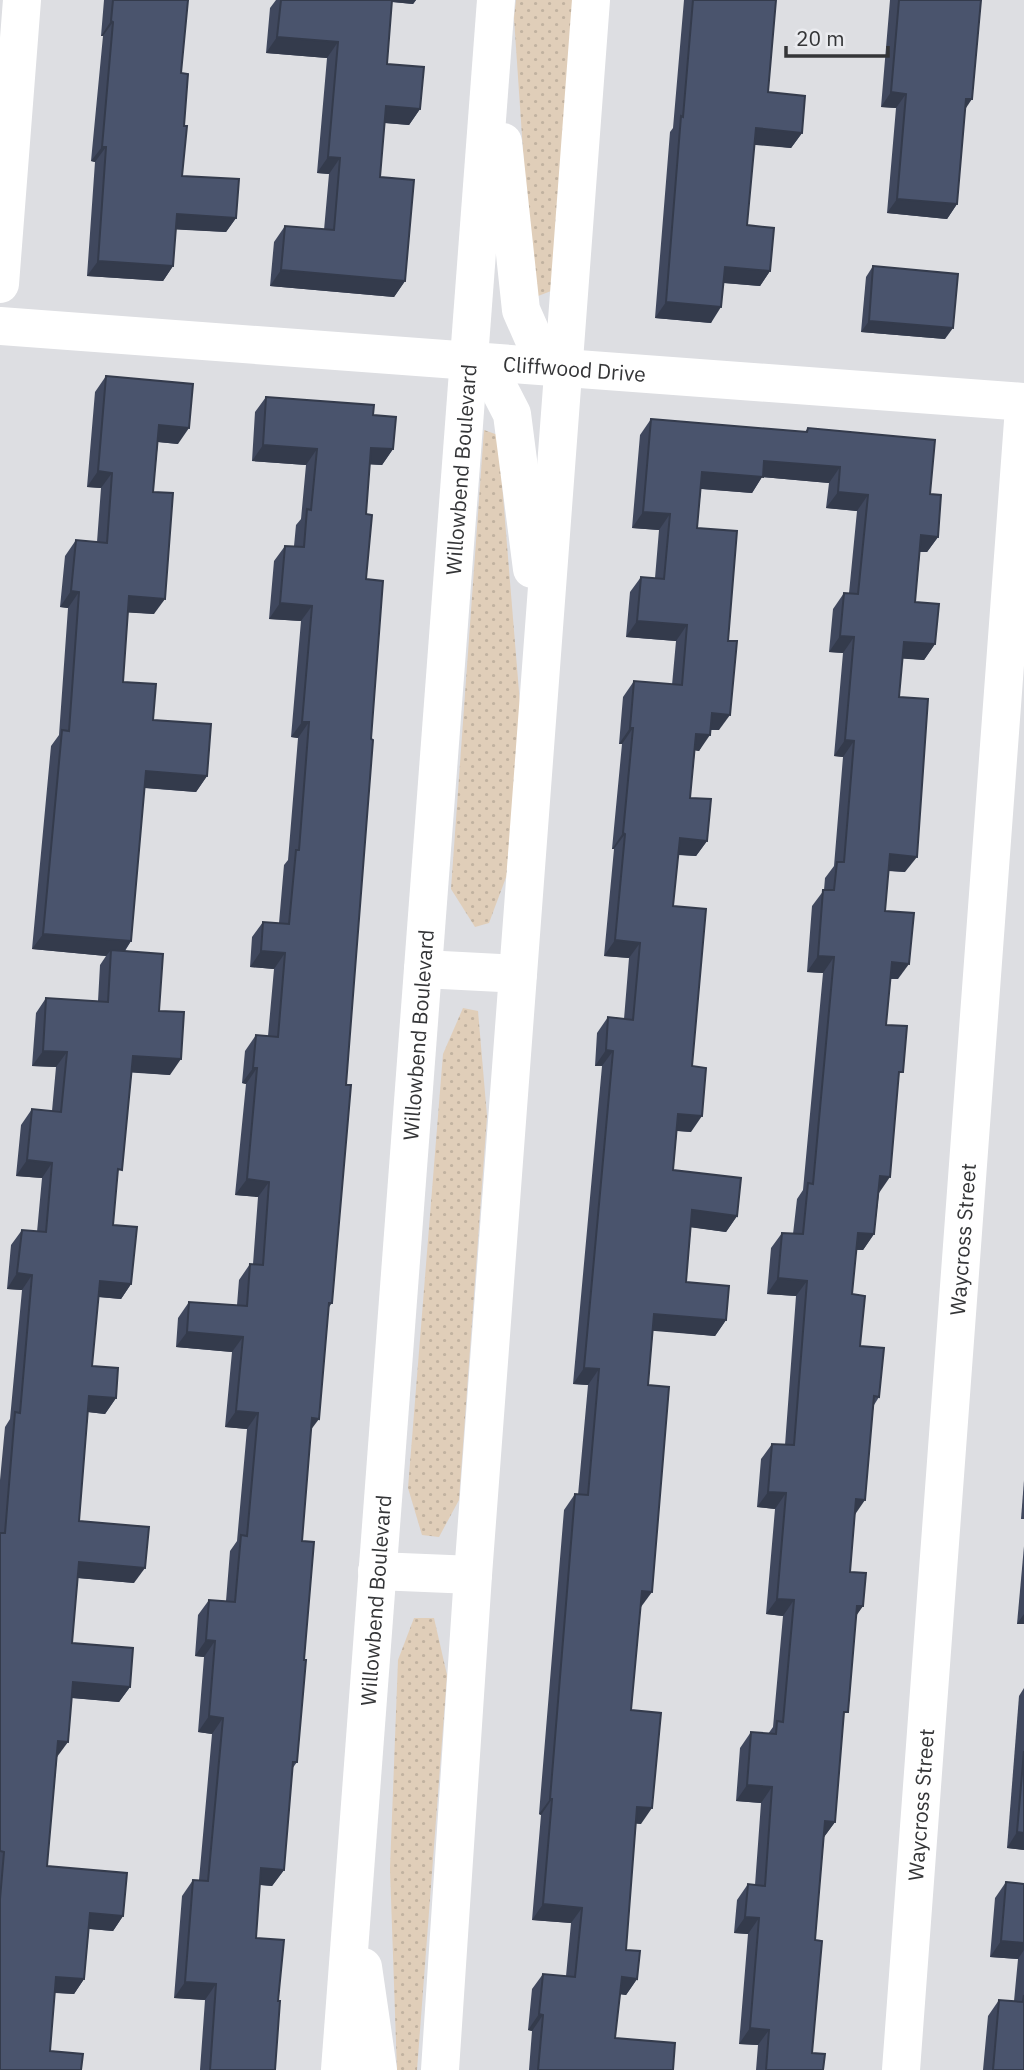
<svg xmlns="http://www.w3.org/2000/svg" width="1024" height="2070" font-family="'IBM Plex Sans',sans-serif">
	<defs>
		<pattern id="grass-dots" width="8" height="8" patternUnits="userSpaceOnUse" patternTransform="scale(1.75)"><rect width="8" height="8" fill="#e0ceb9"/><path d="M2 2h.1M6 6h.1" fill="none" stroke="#c1b2a0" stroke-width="1.8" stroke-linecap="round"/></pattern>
	</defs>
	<rect width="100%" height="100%" fill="#dddee2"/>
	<g fill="url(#grass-dots)">
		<path d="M516,0H574L551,291L533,298L514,18Z"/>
		<path d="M484,430L498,435L520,704L508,872L489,923L475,927L451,889Z"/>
		<path d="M463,1008L478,1011L487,1116L459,1500L439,1537L422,1535L408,1488L443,1054Z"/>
		<path d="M414,1618H434L447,1675L417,2070H397L390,1869L398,1660Z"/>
	</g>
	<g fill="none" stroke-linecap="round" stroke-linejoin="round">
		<g stroke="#fff" stroke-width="38">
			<path d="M0,284L22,0"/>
			<path id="s1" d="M901,2070L1024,408"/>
		</g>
		<path stroke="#fff" stroke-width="38" id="s2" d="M0,326L1024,402"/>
		<g stroke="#fff" stroke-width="38">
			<path d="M503,142L521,310L536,344L563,368"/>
			<path d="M469,361L494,379L512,414L532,569"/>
			<path d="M423,969L518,974"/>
			<path d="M377,1571L473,1575"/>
			<path d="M363,1967L378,2070"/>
			<path id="s3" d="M340,2070L496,0"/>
			<path d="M440,2070L473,1575L591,0"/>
		</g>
	</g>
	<g fill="#40485e">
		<path d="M104,0H188L181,73L184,126L182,176L236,218L226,232L176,229L173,266L163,281L87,276L95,162L91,161L103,36H101Z"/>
		<path d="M276,0H416L413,4L392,2L387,64L420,109L409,125L384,123L380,177L405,281L394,297L270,286L274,242L285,226L324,230L329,174L317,173L327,58L266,53L270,8Z"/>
		<path d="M684,0H776L768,92L802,133L791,148L754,144L747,225L770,271L760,286L723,283L711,323L655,318L670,132L673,128Z"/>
		<path d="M890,0H981L965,109L957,204L947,219L887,213L896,108L881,107Z"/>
		<path d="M873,266L945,339L861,332L866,277Z"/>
		<path d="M106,376L178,444L158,442L153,492L154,614L128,612L123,682L153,720L207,776L196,792L144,788L131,941L125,951L159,1011L170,1075L132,1072L117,1177L113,1225L131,1284L121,1299L98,1297L92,1366L116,1398L105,1414L88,1412L79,1521L134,1583L77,1578L72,1643L130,1687L119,1702L71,1698L57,1757L47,1866L123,1916L113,1931L89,1929L84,1979L74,1994L55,1993L0,2070V1480L5,1427L10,1419L22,1290L7,1289L11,1245L22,1230L37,1232L42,1178L16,1176L21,1125L32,1109L52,1111L56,1067L32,1066L36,1013L46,998L98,1001L100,965L106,956L32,949L51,746L59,735L68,608L60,607L65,556L76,540L97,542L101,488L87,487L95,392Z"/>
		<path d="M266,397L373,415L393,449L382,465L370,464L366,514V579L346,1085L332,1303L329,1307L311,1429L302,1541L304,1660L297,1762L292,1769L284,1870L272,1886L260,1885L256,1938L278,2001L275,2070H200L205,2000L174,1998L182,1896L193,1880H199L212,1734L198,1732L204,1657L195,1656L198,1615L209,1600L226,1601L230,1551L237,1541L247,1429L225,1427L232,1352L176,1347L178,1318L189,1302L237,1305L239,1280L250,1264H253L258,1197L235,1195L246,1084L242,1083L245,1051L256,1035L268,1036L274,969L250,967L252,937L263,922L279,923L284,865L288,860L298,738L291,737L301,621L269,619L274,561L285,546H294L296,525L301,519L306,465L252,461L255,412Z"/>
		<path d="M651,419L805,432L808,428L930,494L938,537L927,552H920L915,602L935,644L924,660L902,658L899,697L905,872L888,871L885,911L898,979H890L886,1025L898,1078L879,1193L874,1234L863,1250H856L852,1294L860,1346L879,1397L874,1405L855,1515L850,1572L863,1606L856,1615L843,1719L835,1822L824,1837L815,1940L812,2053L823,2070H756L758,2045L739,2044L748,1934L734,1933L737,1900L748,1884L755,1885L761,1803L736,1801L740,1748L751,1732L768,1734L773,1727L783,1616L766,1614L775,1509L757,1507L761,1459L772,1444L785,1445L796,1296L767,1294L771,1248L782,1233L793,1234L797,1199L803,1190L823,973L807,972L812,906L824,890L825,878L834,866L843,757L834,756L843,653L829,652L833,609L844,593H849L857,511L826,508L829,483L762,477L752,493L701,489L697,528L719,730H711L699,751L695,750L690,798L707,841L696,856L678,855L673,906L692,1066L691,1132L677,1131L673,1170L737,1216L726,1232L691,1227L686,1282L726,1320L715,1336L653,1330L648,1385L641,1607H640L631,1710L641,1824L636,1823L626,1950L637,1979L626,1995L620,1994L615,2038L673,2070H529L532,2031L528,2030L532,1989L543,1974L566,1976L571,1923L532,1920L541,1815L539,1814L564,1510L575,1494L578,1495L588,1385L573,1384L602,1066H595L597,1033L608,1017L624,1019L629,958L604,956L614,849H612L622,744H619L623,697L634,681L672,685L676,641L626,637L630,592L641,577L655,578L659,530L632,528L640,435Z"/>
		<path d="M1024,1480V1519H1021Z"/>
		<path d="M1024,1546V1624H1017Z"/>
		<path d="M1024,1688V1850L1007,1848L1019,1696Z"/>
		<path d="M1006,1882L1024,1884V2070H983L988,2016L999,2000L1014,2001L1018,1959L990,1957L995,1898Z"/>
	</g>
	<g fill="#343b4c">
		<path d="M383,0H416L413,4L383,1Z"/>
		<path d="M111,21L113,22L103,36H101Z"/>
		<path d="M277,37L338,42L327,58L266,53Z"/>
		<path d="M891,92L906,94L896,108L881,107Z"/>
		<path d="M966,99H972L962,114Z"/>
		<path d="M386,106L420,109L409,125L375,122Z"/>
		<path d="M756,128L802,133L791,148L745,144Z"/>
		<path d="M102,147H106L95,162L91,161Z"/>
		<path d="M328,157L340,158L329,174L317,173Z"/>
		<path d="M897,199L957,204L947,219L887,213Z"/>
		<path d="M177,214L236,218L226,232L166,229Z"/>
		<path d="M98,261L173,266L163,281L87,276Z"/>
		<path d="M725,267L770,271L760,286L714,282Z"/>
		<path d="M281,270L405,281L394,297L270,286Z"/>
		<path d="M666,302L721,307L711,323L655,318Z"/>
		<path d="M869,321L953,328L945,339L861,332Z"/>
		<path d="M159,425L189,428L178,444L148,441Z"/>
		<path d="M263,445L317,449L306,465L252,461Z"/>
		<path d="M371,448L393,449L382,465L360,464Z"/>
		<path d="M764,461L840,467L829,483L762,477L752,493L691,488L702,472Z"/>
		<path d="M98,471L112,473L101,488L87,487Z"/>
		<path d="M838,492L868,495L857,511L826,508Z"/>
		<path d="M643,512L670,514L659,530L632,528Z"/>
		<path d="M921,535L938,537L927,552L910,551Z"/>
		<path d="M71,591L79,592L68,608L60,607Z"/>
		<path d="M129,596L165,599L154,614L118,612Z"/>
		<path d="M280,603L312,606L301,621L269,619Z"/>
		<path d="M637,621L687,625L676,641L626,637Z"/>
		<path d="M840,636L854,637L843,653L829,652Z"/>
		<path d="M904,642L935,644L924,660L893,658Z"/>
		<path d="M712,713L730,715L719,730L701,729Z"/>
		<path d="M302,722H309L298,738L291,737Z"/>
		<path d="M630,728H633L622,744H619Z"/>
		<path d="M696,734L710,735L699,751L685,749Z"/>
		<path d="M845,740L854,741L843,757L834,756Z"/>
		<path d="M146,771L207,776L196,792L135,787Z"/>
		<path d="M623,833L625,834L614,849H612Z"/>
		<path d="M680,838L707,841L696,856L669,854Z"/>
		<path d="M890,854L917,857L905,872L879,870Z"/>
		<path d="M43,934L131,941L120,957L111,950L106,956L32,949Z"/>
		<path d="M615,940L640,943L629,958L604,956Z"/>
		<path d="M261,951L285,953L274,969L250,967Z"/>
		<path d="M818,956L834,957L823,973L807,972Z"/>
		<path d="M892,962L909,964L898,979L881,978Z"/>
		<path d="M606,1050L613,1051L602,1066H595Z"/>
		<path d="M43,1051L67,1052L56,1067L32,1066Z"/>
		<path d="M133,1056L181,1059L170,1075L123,1072Z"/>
		<path d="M253,1068H257L246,1084L242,1083Z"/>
		<path d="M678,1114L702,1116L691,1132L667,1130Z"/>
		<path d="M27,1160L52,1163L42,1178L16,1176Z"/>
		<path d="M880,1176L890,1177L879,1193Z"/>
		<path d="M247,1179L269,1182L258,1197L235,1195Z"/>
		<path d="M692,1210L737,1216L726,1232L681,1226Z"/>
		<path d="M858,1233L874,1234L863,1250L847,1249Z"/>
		<path d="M17,1273L32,1275L22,1290L7,1289Z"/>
		<path d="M778,1278L807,1281L796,1296L767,1294Z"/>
		<path d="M100,1281L131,1284L121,1299L89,1296Z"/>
		<path d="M654,1314L726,1320L715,1336L643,1330Z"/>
		<path d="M187,1332L243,1337L232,1352L176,1347Z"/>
		<path d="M584,1368L599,1369L588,1385L573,1384Z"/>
		<path d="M89,1396L116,1398L105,1414L79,1411Z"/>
		<path d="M236,1411L258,1413L247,1429L225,1427Z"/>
		<path d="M312,1418L319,1419L307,1435Z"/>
		<path d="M768,1492L786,1493L775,1509L757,1507Z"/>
		<path d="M856,1499L865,1500L854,1516Z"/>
		<path d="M79,1562L145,1568L134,1583L68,1577Z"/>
		<path d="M642,1591L652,1592L641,1607L631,1606Z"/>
		<path d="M777,1599L794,1600L783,1616L766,1614Z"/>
		<path d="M857,1606H863L852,1622Z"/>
		<path d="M1024,1614V1624H1017Z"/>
		<path d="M206,1640L215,1641L204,1657L195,1656Z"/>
		<path d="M73,1682L130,1687L119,1702L62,1697Z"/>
		<path d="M209,1716L223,1718L212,1734L198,1732Z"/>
		<path d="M58,1741L68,1742L57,1757Z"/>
		<path d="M747,1785L772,1787L761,1803L736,1801Z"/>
		<path d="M550,1799H552L541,1815L539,1814Z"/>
		<path d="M637,1807L652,1808L641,1824L626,1823Z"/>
		<path d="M825,1821L835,1822L824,1837Z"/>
		<path d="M1017,1832L1024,1833V1850L1007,1848Z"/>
		<path d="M261,1868L284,1870L272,1886L250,1884Z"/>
		<path d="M543,1904L582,1908L571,1923L532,1920Z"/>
		<path d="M90,1913L123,1916L113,1931L80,1928Z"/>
		<path d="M745,1917L759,1918L748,1934L734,1933Z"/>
		<path d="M1001,1941L1024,1943V1950L1018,1959L990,1957Z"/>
		<path d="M56,1977L84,1979L74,1994L45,1992Z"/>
		<path d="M622,1977L637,1979L626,1995L611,1993Z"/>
		<path d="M185,1982L216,1984L205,2000L174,1998Z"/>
		<path d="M539,2014L543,2015L532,2031L528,2030Z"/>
		<path d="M750,2028L769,2030L758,2045L739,2044Z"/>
	</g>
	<g fill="#4a546d" stroke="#343b4c" stroke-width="2">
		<path d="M113,0H188L181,73L188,74L184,126H187L182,176L239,179L236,218L177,214L173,266L98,261L106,147H102L113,22L111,21Z"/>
		<path d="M281,0H392L387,64L424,67L420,109L386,106L380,177L414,180L405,281L281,270L285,226L334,230L340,158L328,157L338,42L277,37Z"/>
		<path d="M693,0H776L768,92L805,96L802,133L756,128L747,225L774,228L770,271L725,267L721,307L666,302L681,116L683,117Z"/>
		<path d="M899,0H981L972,99H966L957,204L897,199L906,94L891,92Z"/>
		<path d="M873,266L958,274L953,328L869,321Z"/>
		<path d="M106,376L193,384L189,428L159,425L153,492L173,493L165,599L129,596L123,682L156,684L153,720L211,724L207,776L146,771L131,941L43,934L62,730L69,731L79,592L71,591L76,540L107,543L112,473L98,471Z"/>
		<path d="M266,397L374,405L373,415L396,417L393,449L371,448L366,514L372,515L366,579L383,581L371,739L373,740L346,1085H351L332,1303H329L319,1419L312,1418L302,1541L314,1542L304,1660H306L297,1762H293L284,1870L261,1868L256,1938L284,1940L278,2001H280L275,2070H210L216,1984L185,1982L193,1880L208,1881L223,1718L209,1716L215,1641L206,1640L209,1600L235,1602L241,1535L247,1536L258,1413L236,1411L243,1337L187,1332L189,1302L247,1306L250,1264L263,1265L269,1182L247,1179L257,1068H253L256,1035L278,1037L285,953L261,951L263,922L289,924L296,850H299L309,722H302L312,606L280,603L285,546L304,547L307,509L311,510L317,449L263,445Z"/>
		<path d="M651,419L807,432L808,428L935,440L930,494L941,495L938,537L921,535L915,602L939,604L935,644L904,642L899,697L928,699L917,857L890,854L885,911L914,913L909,964L892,962L886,1025L907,1026L903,1072H899L890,1177L880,1176L874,1234L858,1233L852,1294L865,1296L860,1346L884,1348L879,1397L874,1396L865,1500L856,1499L850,1572L866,1573L863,1606H857L848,1712H844L835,1822L825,1821L815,1940L822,1941L812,2053L825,2054L823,2070H766L769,2030L750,2028L759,1918L745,1917L748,1884L765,1886L772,1787L747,1785L751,1732L776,1734L777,1721L783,1722L794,1600L777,1599L786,1493L768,1492L772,1444L794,1445L807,1281L778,1278L782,1233L803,1234L808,1183L813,1184L834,957L818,956L823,890H834L837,862H844L854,741L845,740L854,637L840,636L844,593L858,594L868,495L838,492L840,467L764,461L763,477L702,472L697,528L737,531L728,641H737L730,715L712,713L710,735L696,734L690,798L711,799L707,841L680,838L673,906L706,909L692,1066L706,1068L702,1116L678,1114L673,1170L741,1178L737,1216L692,1210L686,1282L729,1286L726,1320L654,1314L648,1385L669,1387L652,1592L642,1591L631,1710L661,1713L652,1808L637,1807L626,1950L640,1951L637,1979L622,1977L615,2038L675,2043L673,2070H538L543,2015L539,2014L543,1974L575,1977L582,1908L543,1904L552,1799H550L575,1494L588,1495L599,1369L584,1368L613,1051L606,1050L608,1017L633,1020L640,943L615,940L625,834L623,833L633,728H630L634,681L682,685L687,625L637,621L641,577L664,579L670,514L643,512Z"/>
		<path d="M111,950L163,954L159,1011L184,1012L181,1059L133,1056L122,1170L118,1169L113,1225L137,1227L131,1284L100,1281L92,1366L118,1368L116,1398L89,1396L79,1521L149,1527L145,1568L79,1562L72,1643L133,1648L130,1687L73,1682L68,1742L58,1741L47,1866L127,1873L123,1916L90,1913L84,1979L56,1977L50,2051L83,2054L81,2070H0V1899L4,1852L0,1851V1533H5L15,1412L20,1413L32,1275L17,1273L22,1230L46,1232L52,1163L27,1160L32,1109L61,1112L67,1052L43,1051L46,998L108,1002Z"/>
		<path d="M1024,1751V1833L1017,1832Z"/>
		<path d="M1006,1882L1024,1884V1943L1001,1941Z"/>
		<path d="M1024,1995V2070H993L999,2000L1023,2002Z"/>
	</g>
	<g text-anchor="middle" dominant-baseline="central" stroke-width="7" stroke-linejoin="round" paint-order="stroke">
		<g font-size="21" fill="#343537" stroke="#eaebef">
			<text stroke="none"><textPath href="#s2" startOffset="576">Cliffwood Drive</textPath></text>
			<text stroke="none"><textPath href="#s3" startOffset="1605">Willowbend Boulevard</textPath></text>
			<text stroke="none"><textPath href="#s3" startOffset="1038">Willowbend Boulevard</textPath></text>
			<text stroke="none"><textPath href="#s1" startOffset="833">Waycross Street</textPath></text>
			<text stroke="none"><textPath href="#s3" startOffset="471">Willowbend Boulevard</textPath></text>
			<text stroke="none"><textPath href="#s1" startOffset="266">Waycross Street</textPath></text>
		</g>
	</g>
	<path d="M786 46v10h102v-10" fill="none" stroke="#343537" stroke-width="3.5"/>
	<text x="796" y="46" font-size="21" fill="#343537" stroke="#eaebef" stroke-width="5" paint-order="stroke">20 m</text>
</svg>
